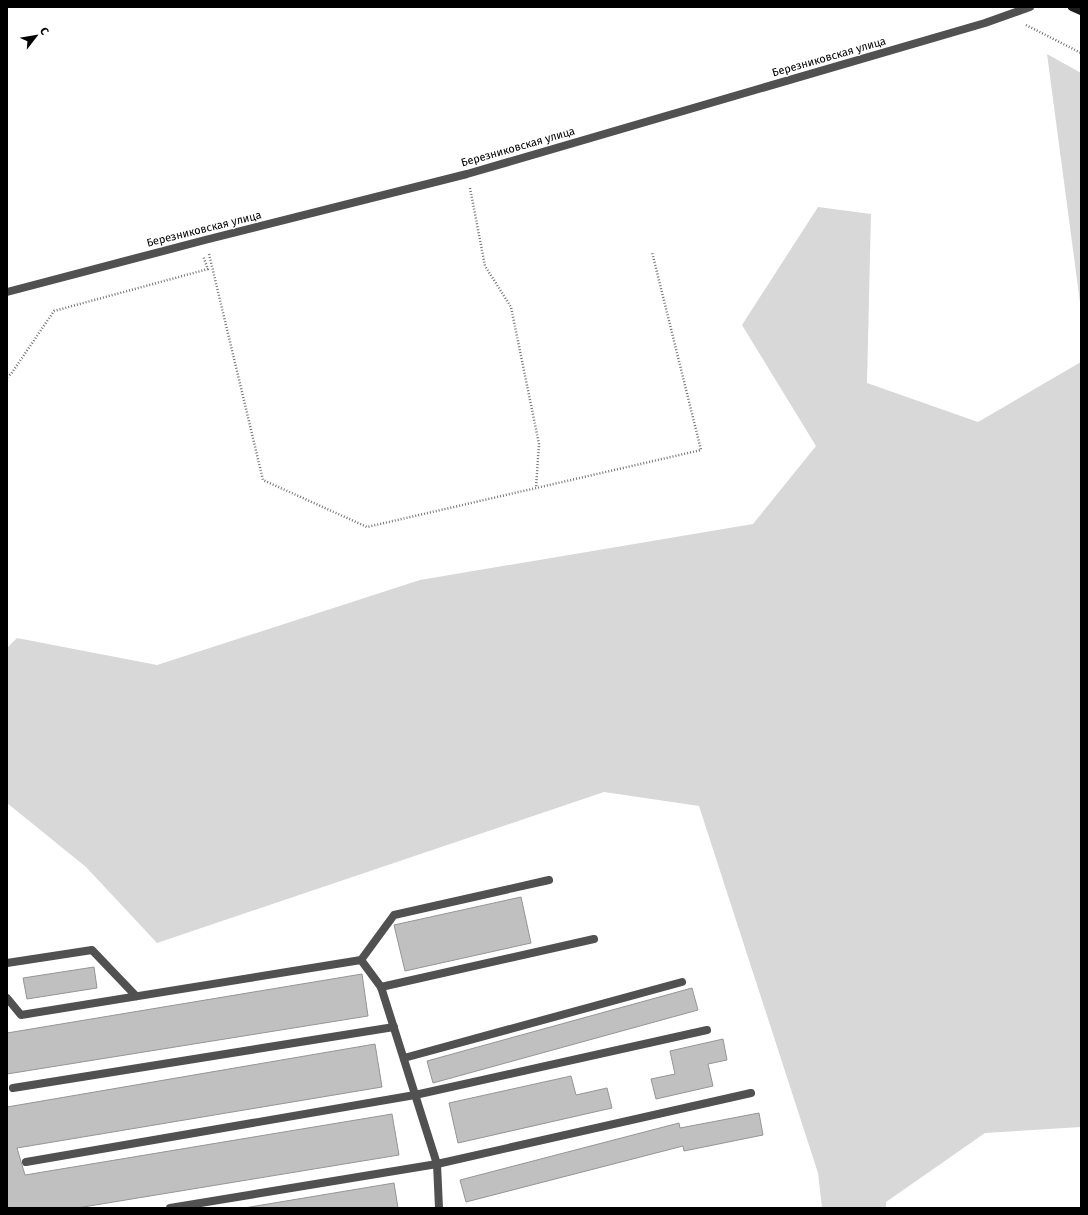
<svg xmlns="http://www.w3.org/2000/svg" width="1088" height="1215" font-family="'Fira Sans',sans-serif">
	<rect width="100%" height="100%" fill="#fff"/>
	<g fill="#d8d8d8">
		<path d="M1047,54L1081,73V310Z"/>
		<path d="M818,207L871,214L867,383L978,422L1081,362V1127L985,1133L886,1202V1208H822L818,1173L699,806L604,792L157,943L86,867L7,803V648L17,638L157,665L420,580L753,524L816,446L742,325Z"/>
	</g>
	<g fill="#c0c0c0" stroke="#959595">
		<path d="M521,897L531,943L405,971L394,925Z"/>
		<path d="M94,967L97,988L27,999L23,978Z"/>
		<path d="M362,974L368,1016L7,1074V1033Z"/>
		<path d="M692,988L698,1010L433,1083L427,1061Z"/>
		<path d="M723,1039L727,1060L708,1064L713,1086L656,1099L651,1079L675,1074L670,1051Z"/>
		<path d="M375,1044L382,1087L17,1148L25,1175L392,1114L399,1155L77,1208H7V1107Z"/>
		<path d="M571,1076L576,1095L607,1088L612,1108L458,1143L449,1103Z"/>
		<path d="M759,1113L763,1135L684,1151L683,1146L466,1202L460,1180L679,1123L680,1128Z"/>
		<path d="M394,1183L398,1208H244Z"/>
	</g>
	<g fill="none" stroke-linecap="round" stroke-linejoin="round">
		<g stroke="#737373" stroke-width="2.5" stroke-dasharray="1 2" stroke-linecap="butt">
			<path d="M1026,25L1081,53"/>
			<path d="M470,188L485,266L511,307L539,444L536,488"/>
			<path d="M209,254L263,480L367,527L701,450L652,252"/>
			<path d="M7,377L11,374L54,311L208,269L203,256"/>
		</g>
		<g stroke="#515151" stroke-width="8">
			<path d="M361,960L394,915L549,880"/>
			<path d="M7,963L92,950L136,996"/>
			<path d="M381,987L594,939"/>
			<path d="M7,998L21,1015L361,960L381,987L437,1164L439,1208"/>
			<path d="M404,1058L682,982"/>
			<path d="M13,1088L394,1027"/>
			<path d="M26,1162L415,1095L707,1030"/>
			<path d="M170,1208L437,1164L751,1093"/>
		</g>
		<path stroke="#515151" stroke-width="8" d="M7,292L205,240L467,174L985,23L1030,7"/>
		<path stroke="#1e1e1e" stroke-width="8" d="M1072,7L1081,11"/>
	</g>
	<g text-anchor="middle" dominant-baseline="central" stroke-width="3" stroke-linejoin="round" paint-order="stroke">
		<g font-size="11" fill="#000" stroke="#fff">
			<text transform="translate(829 57) rotate(-16)">Березниковская улица</text>
			<text transform="translate(518 147) rotate(-16)">Березниковская улица</text>
			<text transform="translate(204 229) rotate(-14)">Березниковская улица</text>
		</g>
	</g>
	<rect width="1088" height="1215" fill="none" stroke="#000000" stroke-width="16"/>
	<g transform="translate(36 36) rotate(59)" stroke="#ffffff" stroke-width="3" paint-order="stroke">
	<path d="M0-3L7 15L0 10L-7 15Z" fill="#000000"/>
	<text y="-6" font-size="11" font-weight="bold" text-anchor="middle" fill="#000000">С</text>
	</g>
</svg>
